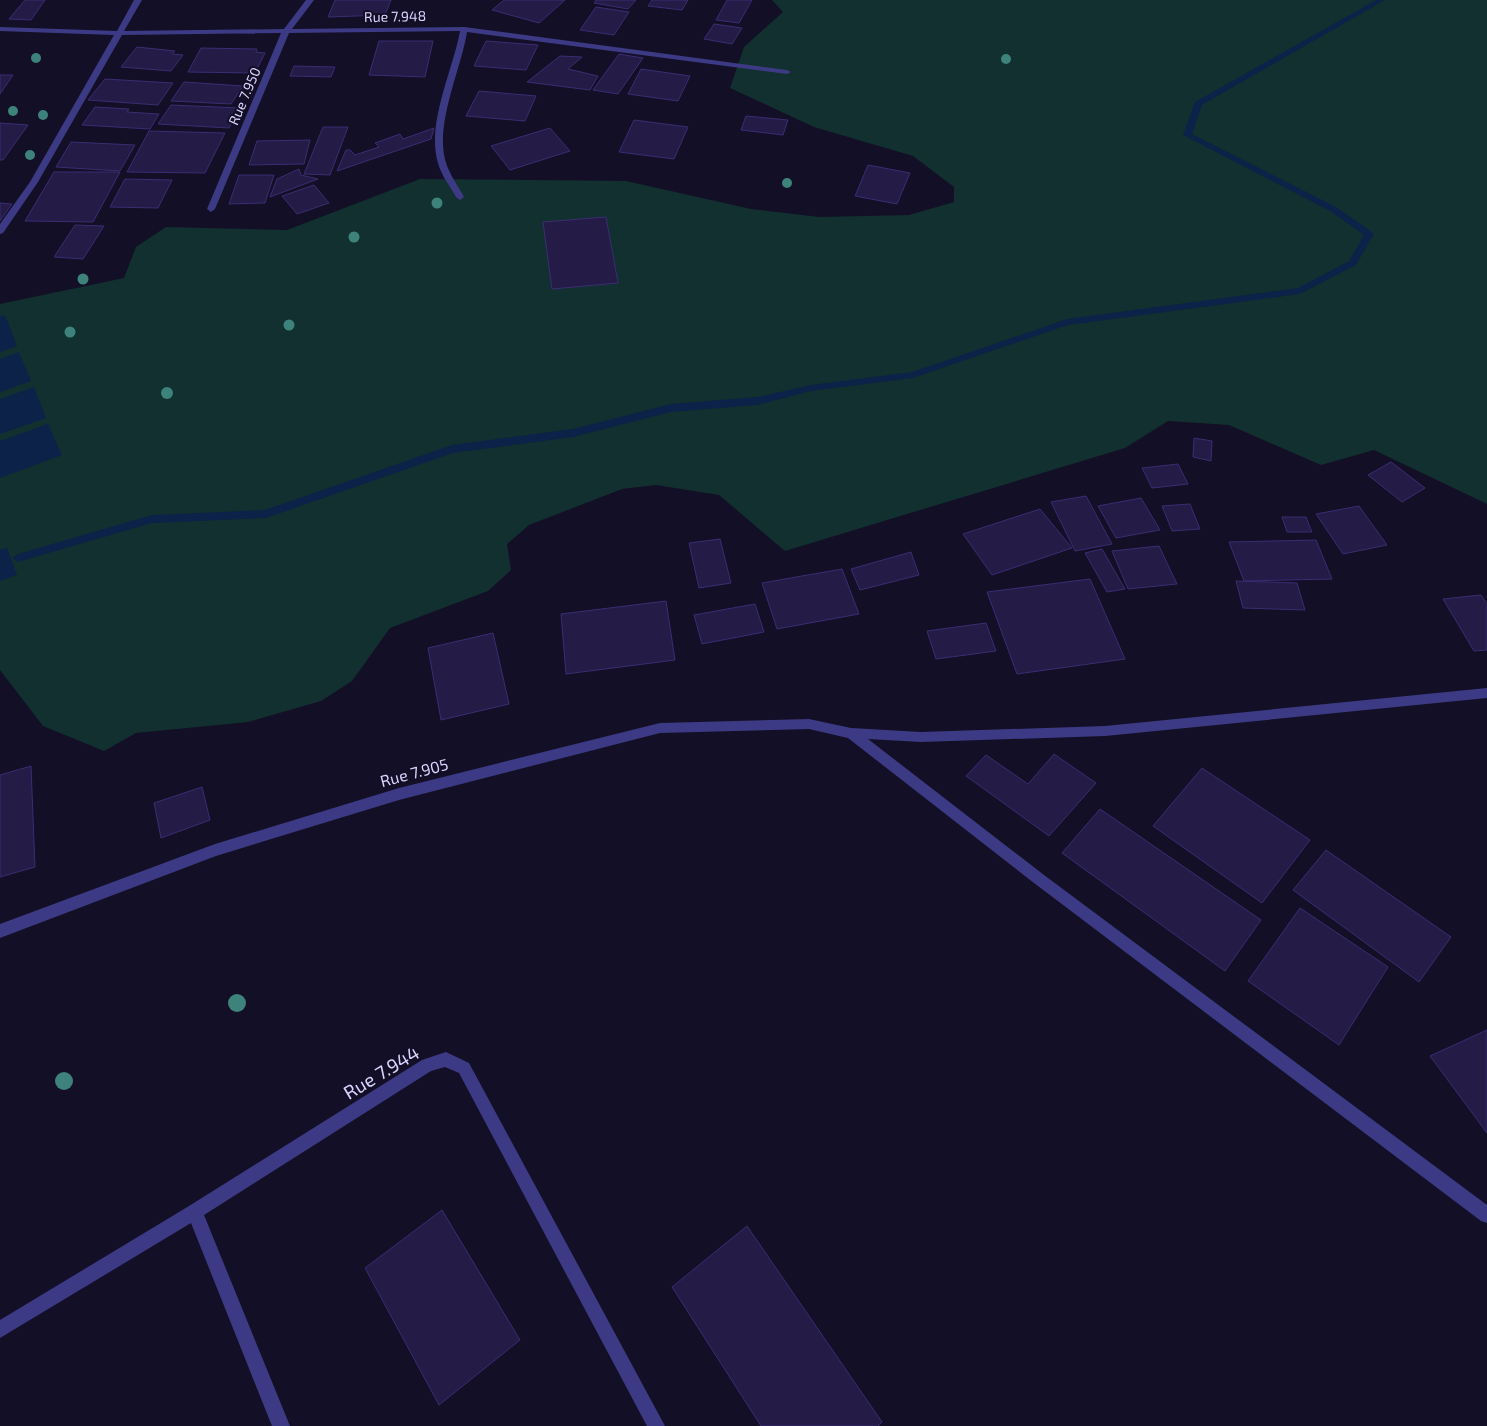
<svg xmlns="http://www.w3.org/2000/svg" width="1487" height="1426" font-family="'Exo 2',sans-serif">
	<rect width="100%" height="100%" fill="#130f26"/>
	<path fill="#12302f" d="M772,0H1487V504L1374,450L1321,465L1229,425L1168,421L1125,448L785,551L719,495L656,485L622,489L529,525L507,544L511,570L488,591L390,628L352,681L321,701L248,722L136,733L104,751L43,726L0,670V304L124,278L136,247L166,227L287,230L420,179L626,181L751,209L819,217L909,215L954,202V187L913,156L814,127L730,88L744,47L783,12Z"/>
	<g fill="#0c2248">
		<path d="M5,315L17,346L0,352V316Z"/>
		<path d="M19,352L31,381L0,392V359Z"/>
		<path d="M34,387L46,418L0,434V399Z"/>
		<path d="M48,424L62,455L0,478V441Z"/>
		<path d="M7,548L17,575L0,581V550Z"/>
	</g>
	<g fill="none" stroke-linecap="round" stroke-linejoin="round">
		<path fill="#0c2248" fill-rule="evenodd" d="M1376,0H1385L1202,105L1192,134L1336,207L1372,232L1374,234L1356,265L1300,294L1068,325L913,378L811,391L757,405L671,412L573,437L453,453L266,518L152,523L18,562L12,558L18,554L152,515L265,510L452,445L573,429L671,404L757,397L811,385L912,372L1067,319L1298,288L1349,261L1364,235L1330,211L1183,135L1195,102Z"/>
	</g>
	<g fill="#241b47" stroke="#3b2d73">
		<path d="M25,0H45L31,20L9,19Z"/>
		<path d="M335,0H391L385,15L328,17Z"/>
		<path d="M504,0H565L539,23L492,10Z"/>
		<path d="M596,0H636L628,9L594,3Z"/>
		<path d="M652,0H688L682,10L648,6Z"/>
		<path d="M727,0H752L739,23L716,20Z"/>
		<path d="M596,7L629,12L614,35L580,30Z"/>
		<path d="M714,24L742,28L732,44L704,39Z"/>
		<path d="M379,41H433L425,77L369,75Z"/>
		<path d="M486,41L538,45L526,70L474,66Z"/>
		<path d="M137,47L175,51L172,54L183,55L171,71L121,67Z"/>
		<path d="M201,48L257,49L256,52L265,53L255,73L188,72Z"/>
		<path d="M619,54L643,58L618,94L593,90Z"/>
		<path d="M560,56L582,57L568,69L598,76L590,90L527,82Z"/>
		<path d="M294,66L335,67L331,77L290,76Z"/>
		<path d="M641,69L690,76L678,101L628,94Z"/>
		<path d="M0,75H13L0,94Z"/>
		<path d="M105,79L173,83L158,105L88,100Z"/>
		<path d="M184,82L243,86L231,104L171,101Z"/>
		<path d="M479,91L536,96L525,121L466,116Z"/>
		<path d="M171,105L240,108L229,128L158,124Z"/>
		<path d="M95,107L129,109L127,112L159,114L150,129L82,125Z"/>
		<path d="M746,116L788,120L783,135L741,130Z"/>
		<path d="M634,120L688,127L674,159L619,152Z"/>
		<path d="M0,123L28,125L3,160H0Z"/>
		<path d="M323,127H348L330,175L304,174Z"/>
		<path d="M434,128L431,139L337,171L346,150H350L355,155L379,147L375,143L400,134L403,139Z"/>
		<path d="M550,128L570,151L510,170L491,146Z"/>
		<path d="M149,131L225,133L205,173L127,172Z"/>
		<path d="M310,140L304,164L249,165L257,141Z"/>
		<path d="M71,142L135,145L120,171L56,167Z"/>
		<path d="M868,165L910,173L897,204L855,196Z"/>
		<path d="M299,169L301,175L318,179L270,197L277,179Z"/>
		<path d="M54,172H120L93,222L25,221Z"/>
		<path d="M239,175H274L265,203L229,204Z"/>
		<path d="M125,179L172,180L158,208L110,207Z"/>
		<path d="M314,185L329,203L297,214L282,196Z"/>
		<path d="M0,203L12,204L0,221Z"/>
		<path d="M606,217L618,283L552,289L543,222Z"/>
		<path d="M75,225L104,226L83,259L54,257Z"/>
		<path d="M1194,438L1212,441L1211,461L1193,457Z"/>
		<path d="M1391,462L1425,488L1402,502L1368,475Z"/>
		<path d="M1178,464L1188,484L1152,488L1142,468Z"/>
		<path d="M1086,496L1112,544L1075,551L1051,502Z"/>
		<path d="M1141,498L1160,530L1116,538L1098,506Z"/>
		<path d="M1190,504L1200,529L1172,531L1162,506Z"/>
		<path d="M1359,506L1387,545L1343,554L1316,514Z"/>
		<path d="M1040,509L1072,548L992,575L963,534Z"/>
		<path d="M1282,517H1306L1312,532H1287Z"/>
		<path d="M720,539L731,583L699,588L689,543Z"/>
		<path d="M1316,540L1332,579L1244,581L1229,542Z"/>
		<path d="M1159,546L1177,584L1128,589L1112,551Z"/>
		<path d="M1102,549L1125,589L1107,592L1085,553Z"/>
		<path d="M911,552L919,575L860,590L851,569Z"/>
		<path d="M842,569L859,614L777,629L762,583Z"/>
		<path d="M1090,579L1125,659L1017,674L987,592Z"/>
		<path d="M1236,581L1297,583L1305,610L1243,608Z"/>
		<path d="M1481,595L1487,604V650L1474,651L1443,599Z"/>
		<path d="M666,601L675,660L566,674L561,614Z"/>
		<path d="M755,604L764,632L702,644L694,615Z"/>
		<path d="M986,623L996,651L936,659L927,631Z"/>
		<path d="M493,633L509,704L441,720L428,648Z"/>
		<path d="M1054,754L1096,783L1049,836L966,776L986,755L1028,784Z"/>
		<path d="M31,766L35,867L0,877V775Z"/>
		<path d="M1202,768L1310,840L1262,903L1153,826Z"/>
		<path d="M202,787L210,820L161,838L154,803Z"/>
		<path d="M1100,809L1261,920L1225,971L1062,853Z"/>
		<path d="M1326,850L1451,937L1419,982L1293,890Z"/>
		<path d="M1300,908L1388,967L1339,1045L1248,981Z"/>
		<path d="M1487,1030V1133L1430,1056Z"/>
		<path d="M442,1210L520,1340L439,1405L365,1268Z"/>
		<path d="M747,1226L882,1422L878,1426H761L672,1287Z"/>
	</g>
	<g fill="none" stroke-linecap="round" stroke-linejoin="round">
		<g fill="#3d3a85" fill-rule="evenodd">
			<path d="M134,0H142L124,31L284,29L306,0H314L292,29L464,27L787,70L791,72L787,74L467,32C461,70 434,125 446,163C450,175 458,186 464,197L460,200L456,197C450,186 441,175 438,163C426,124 453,70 460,31L289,33L215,209L211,212L207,209L281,33L122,35L38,182L3,233L0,234V224L30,182L114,35L0,31V27L117,31Z"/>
			<path d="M1487,688V698L1105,736L921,742L868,739L1044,875L1487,1205V1223L1481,1221L1034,883L848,738L809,729L660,733L399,800L216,856L0,938V924L215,844L399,788L660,723L809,719L851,728L921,732L1105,726Z"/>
			<path d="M446,1052L469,1063L665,1426H647L459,1073L445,1067L431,1071L204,1215L290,1426H272L191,1223L0,1338V1320L189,1206L422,1060Z"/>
		</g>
	</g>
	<g fill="#3d827b">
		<circle cx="36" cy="58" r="5"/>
		<circle cx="1006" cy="59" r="5"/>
		<circle cx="13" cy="111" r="5"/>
		<circle cx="43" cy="115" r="5"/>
		<circle cx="30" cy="155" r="5"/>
		<circle cx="787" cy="183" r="5"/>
		<circle cx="437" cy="203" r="5.5"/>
		<circle cx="354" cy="237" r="5.5"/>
		<circle cx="83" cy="279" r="5.5"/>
		<circle cx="289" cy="325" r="5.5"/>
		<circle cx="70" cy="332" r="5.5"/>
		<circle cx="167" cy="393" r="6"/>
		<circle cx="237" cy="1003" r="9"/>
		<circle cx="64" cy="1081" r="9"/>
	</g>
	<g text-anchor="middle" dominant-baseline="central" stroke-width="4" stroke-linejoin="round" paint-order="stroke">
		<g font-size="14" fill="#d9d4ff" stroke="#130f26">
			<text transform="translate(395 16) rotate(-1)">Rue 7.948</text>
			<text transform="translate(244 96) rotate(-67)">Rue 7.950</text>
		</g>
		<g font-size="16" fill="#d9d4ff" stroke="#130f26">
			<text transform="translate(414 772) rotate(-15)">Rue 7.905</text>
		</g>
		<g font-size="19" fill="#d9d4ff" stroke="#130f26">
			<text transform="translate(381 1072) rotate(-31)">Rue 7.944</text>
		</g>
	</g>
</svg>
